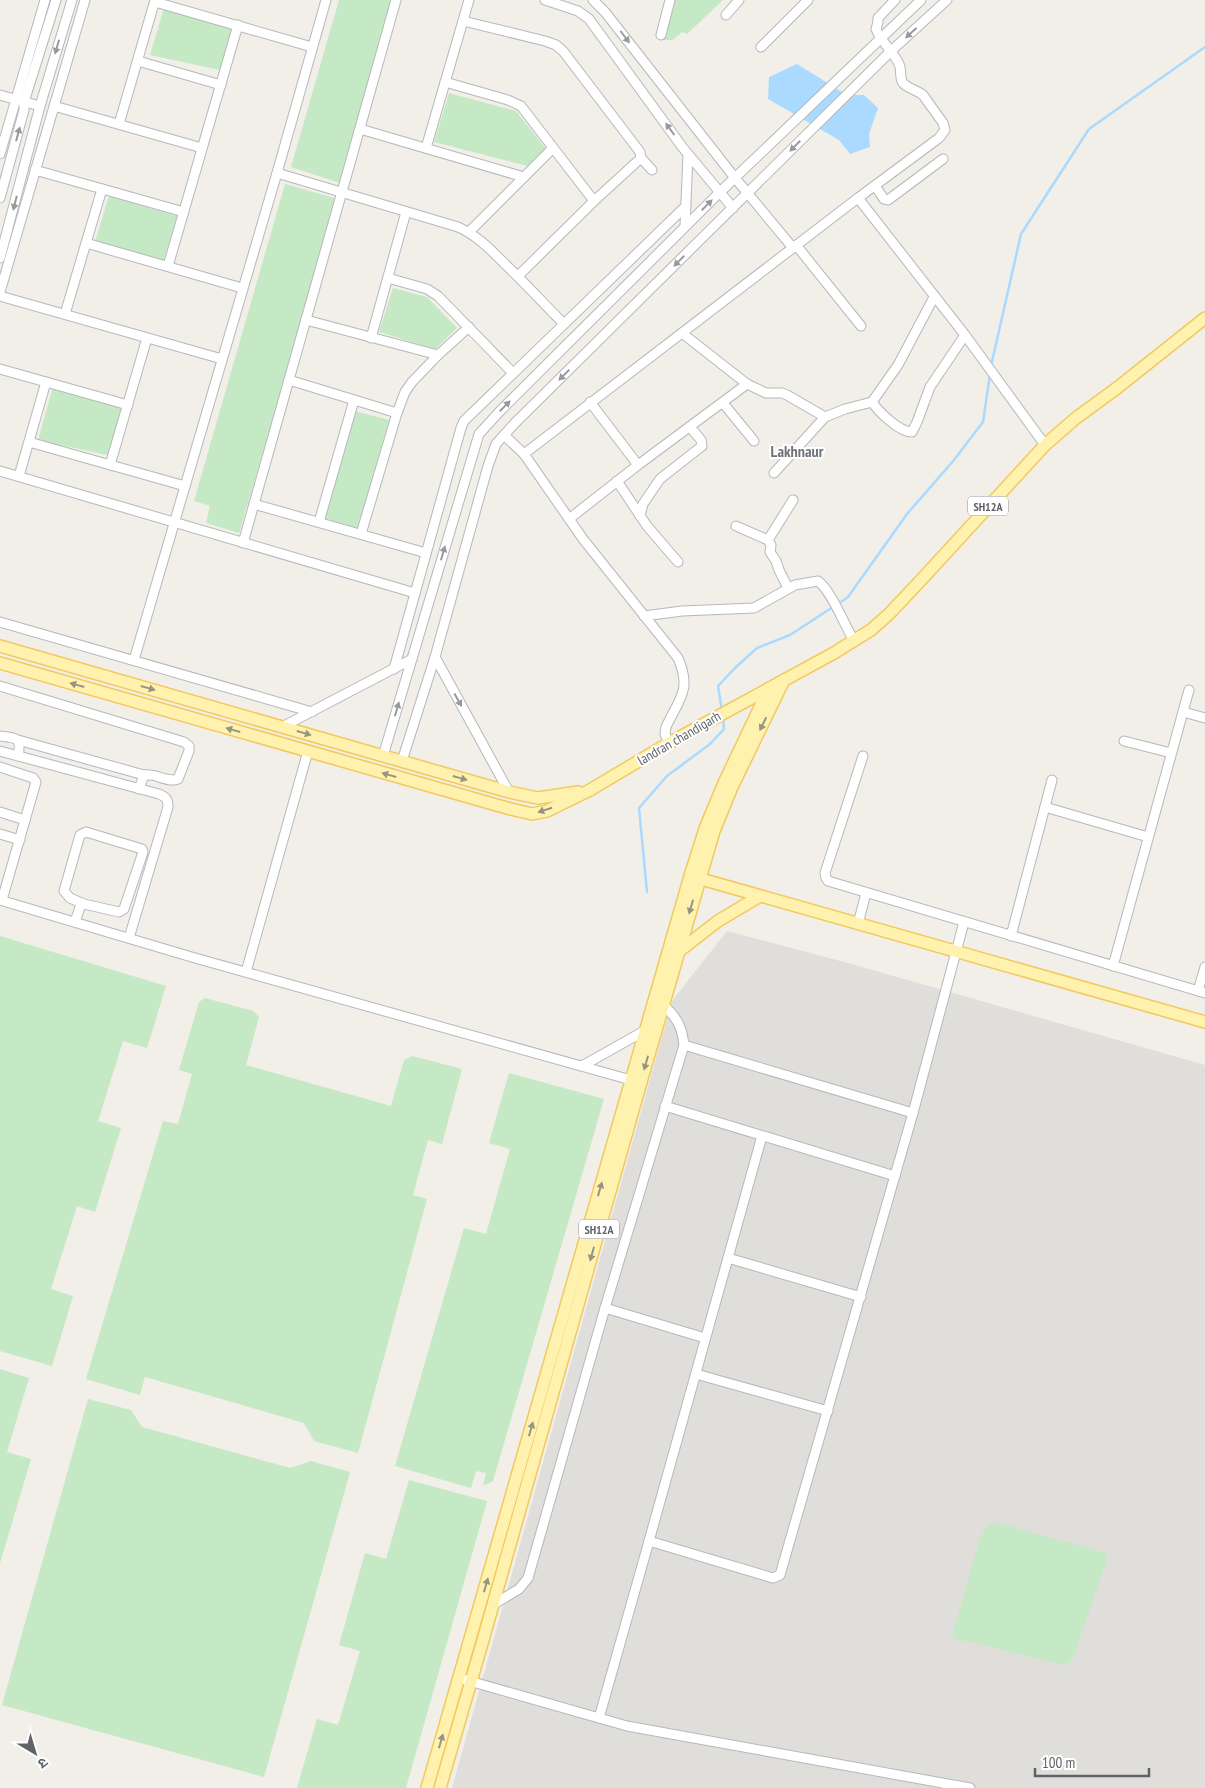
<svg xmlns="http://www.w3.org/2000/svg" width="1205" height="1788" font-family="'PT Sans Narrow','Noto Sans Devanagari',sans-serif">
	<rect width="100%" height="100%" fill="#f1efe8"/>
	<path fill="#e0deda" d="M727,931L848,963L1205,1065V1788H452L672,1001Z"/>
	<g fill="#c5e8c5">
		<path d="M339,0H392L340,183L291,167Z"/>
		<path d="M674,0H723L687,34L682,32L672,40H663Z"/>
		<path d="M164,8L233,28L220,70L150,55Z"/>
		<path d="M449,93L516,111L546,149L528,166L434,142Z"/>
		<path d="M285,184L338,199L239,533L206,523L210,506L194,501Z"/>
		<path d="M109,196L177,216L163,262L95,242Z"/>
		<path d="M393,288L427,297L457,328L435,349L379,332Z"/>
		<path d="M53,387L123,406L111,456L38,440Z"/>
		<path d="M355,411L389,420L358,528L324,518Z"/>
		<path d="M0,936L166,986L147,1048L123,1041L98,1121L121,1128L95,1212L77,1206L51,1289L73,1296L52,1366L0,1351Z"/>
		<path d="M205,998L253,1011L259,1017L246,1065L391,1106L404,1060L412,1056L462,1069L442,1144L428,1140L413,1195L427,1199L358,1453L314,1441L304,1423L145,1377L140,1395L86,1379L163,1121L178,1124L192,1074L179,1070L199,1002Z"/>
		<path d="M509,1073L604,1099L493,1481L483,1486L486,1473L476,1471L471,1488L395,1466L464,1228L486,1234L510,1149L489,1143Z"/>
		<path d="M0,1369L29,1378L7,1452L31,1459L0,1563Z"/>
		<path d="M88,1399L131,1410L142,1427L290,1468L311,1461L350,1472L264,1777L2,1705Z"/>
		<path d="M409,1480L487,1501L406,1788H297L317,1719L338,1725L360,1651L339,1645L365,1553L386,1559Z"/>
		<path d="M991,1523H998L1105,1553L1107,1557L1106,1563L1074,1655L1071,1661L1063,1665L971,1642L957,1640L952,1637L980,1538L985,1529Z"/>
	</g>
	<path fill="#aadaff" d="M797,64L847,95H864L878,108L869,134L870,147L850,154L839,140L768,99L769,77Z"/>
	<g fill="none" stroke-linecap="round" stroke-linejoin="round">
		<g stroke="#aadaff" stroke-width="2.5">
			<path d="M991,366L1021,234L1089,129L1205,47"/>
			<path d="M838,604L848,597L907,514L954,460L983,422L990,374"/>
			<path d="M722,711L718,686L735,668L757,648L790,635L833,607"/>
			<path d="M647,892L639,808L667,776L710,744L724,729L723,717"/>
		</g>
		<defs>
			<g id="minor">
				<path d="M545,0L578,11L589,19L683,148L733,208"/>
				<path d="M593,0L605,12L735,178L793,248"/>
				<path d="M155,2L312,47"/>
				<path d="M726,15L739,0"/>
				<path d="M463,21L545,41L556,45L563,51L640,152L641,158L652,170"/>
				<path d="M661,35L670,0"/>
				<path d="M761,47L808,0"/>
				<path d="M138,61L221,85"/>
				<path d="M445,82L508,100L521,106L594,201"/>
				<path d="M0,95L40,106"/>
				<path d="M54,106L202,148"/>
				<path d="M119,124L155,0"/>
				<path d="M360,129L524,177"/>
				<path d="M426,148L469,0"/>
				<path d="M0,154L45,0"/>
				<path d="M35,170L184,212"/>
				<path d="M277,173L458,227C478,236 491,250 506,265C526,284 544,304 563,323"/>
				<path d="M875,186L884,199L888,200L943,159"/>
				<path d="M0,198L24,110V102L56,0"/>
				<path d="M858,198L939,138L945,130L943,123L923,95C917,90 907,88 903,83C899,78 902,70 899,64C893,51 881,42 876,29L878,22V18L895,0"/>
				<path d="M685,226L688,154"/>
				<path d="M469,232L553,148"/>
				<path d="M86,243L242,288"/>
				<path d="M796,245L861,326"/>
				<path d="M0,258L40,106L72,0"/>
				<path d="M168,266L238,25"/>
				<path d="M518,276L594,201L641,158"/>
				<path d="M388,278L427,289L438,296L513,373"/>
				<path d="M0,292L85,0"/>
				<path d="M0,296L222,359"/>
				<path d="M65,314L102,189"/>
				<path d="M306,320L438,355"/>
				<path d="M682,333L747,384L766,393H782L787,395L825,417"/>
				<path d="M371,338L406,212"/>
				<path d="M0,369L128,405"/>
				<path d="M289,380L397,413"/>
				<path d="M590,402L638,465"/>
				<path d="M872,402C879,412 899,432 912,432L917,422L930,387L965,335"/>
				<path d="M723,403L754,441"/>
				<path d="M504,435L524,454"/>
				<path d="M29,442L185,486"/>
				<path d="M110,465L147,338"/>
				<path d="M0,471L415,593"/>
				<path d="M774,473L825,417L845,409L872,402L898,365L934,297"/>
				<path d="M19,476L46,382"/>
				<path d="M617,481L647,526L678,562"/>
				<path d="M254,504L426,553"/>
				<path d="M640,516L643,504L660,479L702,446L701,440L690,427"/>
				<path d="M569,519L638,465L747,384"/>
				<path d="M319,522L354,400"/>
				<path d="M736,526L768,540L771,545L770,552L776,561L779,570L788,588"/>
				<path d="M361,534L397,413L405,392L412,382L438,355L469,327"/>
				<path d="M768,540L793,500"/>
				<path d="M243,543L396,0"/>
				<path d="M644,616L682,611L754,608L795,585L818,581C831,590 845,626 854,641"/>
				<path d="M0,622L312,712"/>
				<path d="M435,657L509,792"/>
				<path d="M134,660L277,173L326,0"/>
				<path d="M394,669L461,428L464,421L686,206"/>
				<path d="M0,686L184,742L189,746V751L178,779C167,783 156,773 144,775L139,789"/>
				<path d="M1183,712L1205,718"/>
				<path d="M282,727L412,659"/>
				<path d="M0,736C16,738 22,737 18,756"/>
				<path d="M18,740L144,775"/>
				<path d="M1124,741L1171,753"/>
				<path d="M669,743L665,734L666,727C679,699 692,690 678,658L583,539L524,454L858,198L965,335L1045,445"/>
				<path d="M0,751L159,794C166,797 168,799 168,807L129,938"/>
				<path d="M383,756L479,434L501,410L719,193L921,0"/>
				<path d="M863,756L825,873L826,878L828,881L1205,993"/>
				<path d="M402,761L435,657L488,466L496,444L515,423L891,51L947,0"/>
				<path d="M0,767L33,778L36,782L2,900"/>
				<path d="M1045,807L1148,837"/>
				<path d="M0,812L25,820"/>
				<path d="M0,834L20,840"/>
				<path d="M0,900L195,958L631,1080"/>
				<path d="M75,922L80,907L84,904L119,912L124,909L143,852L142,849L86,832L80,835L64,891L70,898L84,904"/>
				<path d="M858,924L866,893"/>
				<path d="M1011,936L1052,780"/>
				<path d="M1113,966L1189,690"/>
				<path d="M246,972L308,751"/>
				<path d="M1198,991L1205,967"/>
				<path d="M663,1005C677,1017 682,1027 684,1045"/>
				<path d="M582,1066L646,1030"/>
				<path d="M665,1106L895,1176"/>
				<path d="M728,1258L861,1297"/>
				<path d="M605,1308L705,1338"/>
				<path d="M696,1374L828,1411"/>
				<path d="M649,1541L762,1136"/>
				<path d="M494,1604L519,1589L528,1578L605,1308L684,1045L913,1113"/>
				<path d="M459,1678L627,1726L970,1788"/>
				<path d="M599,1718L649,1541L773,1578L780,1575L913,1113L964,922"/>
			</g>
			<g id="major">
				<path d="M0,646L509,792L538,798L578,792"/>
				<path d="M0,663L507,808L532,814L547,811L590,790L669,743L834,653L871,630L889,614L922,579L1045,445L1076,418L1117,388L1205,318"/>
				<path d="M694,877L1205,1022"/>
				<path d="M678,952L718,921L760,896"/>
				<path d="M427,1788L690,876L706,826L724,783L769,688"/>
				<path d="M440,1788L481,1647L641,1082L714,831L732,787L784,680"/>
			</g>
		</defs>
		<use href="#minor" stroke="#b5b8bc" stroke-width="11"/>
		<use href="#major" stroke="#f2c960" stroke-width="14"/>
		<use href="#minor" stroke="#fff" stroke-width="9"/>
		<use href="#major" stroke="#fff2af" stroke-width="11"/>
	</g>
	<defs><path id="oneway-solid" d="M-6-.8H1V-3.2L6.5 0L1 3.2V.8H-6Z" transform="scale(1.25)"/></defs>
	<g fill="#979a9d">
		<use href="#oneway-solid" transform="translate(911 33) rotate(138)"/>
		<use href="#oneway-solid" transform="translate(625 37) rotate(53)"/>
		<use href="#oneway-solid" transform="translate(57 47) rotate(106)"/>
		<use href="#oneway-solid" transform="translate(670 129) rotate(-126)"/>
		<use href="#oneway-solid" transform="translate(18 134) rotate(-75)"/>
		<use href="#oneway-solid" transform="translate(795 146) rotate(135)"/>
		<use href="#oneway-solid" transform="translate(15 203) rotate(104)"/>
		<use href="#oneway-solid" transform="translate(707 205) rotate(-45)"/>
		<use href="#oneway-solid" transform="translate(679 261) rotate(135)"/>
		<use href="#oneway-solid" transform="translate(564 375) rotate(135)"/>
		<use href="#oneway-solid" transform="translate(505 406) rotate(-45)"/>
		<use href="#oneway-solid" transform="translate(443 553) rotate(-74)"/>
		<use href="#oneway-solid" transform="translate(458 700) rotate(61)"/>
		<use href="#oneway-solid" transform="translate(397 709) rotate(-74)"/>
	</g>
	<g fill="#979581">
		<use href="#oneway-solid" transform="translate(77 685) rotate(-164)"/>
		<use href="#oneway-solid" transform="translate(148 688) rotate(16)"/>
		<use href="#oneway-solid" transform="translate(763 724) rotate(116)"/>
		<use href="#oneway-solid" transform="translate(233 730) rotate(-164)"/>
		<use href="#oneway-solid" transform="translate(304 733) rotate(16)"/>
		<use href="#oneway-solid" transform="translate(389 775) rotate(-164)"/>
		<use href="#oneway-solid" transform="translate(460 778) rotate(16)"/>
		<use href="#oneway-solid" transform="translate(545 810) rotate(162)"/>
		<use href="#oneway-solid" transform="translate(691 907) rotate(106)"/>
		<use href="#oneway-solid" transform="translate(646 1063) rotate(106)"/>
		<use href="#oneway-solid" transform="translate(600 1189) rotate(-74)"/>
		<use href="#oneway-solid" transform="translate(592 1254) rotate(106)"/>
		<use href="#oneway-solid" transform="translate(531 1429) rotate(-74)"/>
		<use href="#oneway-solid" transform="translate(486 1585) rotate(-74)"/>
		<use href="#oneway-solid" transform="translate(441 1741) rotate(-74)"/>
	</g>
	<g text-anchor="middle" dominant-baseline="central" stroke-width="4" stroke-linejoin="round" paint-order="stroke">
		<g fill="#fff" stroke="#8f9295" stroke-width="1">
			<rect x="968" y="496.5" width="40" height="19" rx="4"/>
			<rect x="579" y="1219.5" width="40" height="19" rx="4"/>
		</g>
		<g font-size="12" font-weight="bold" fill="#5f6368">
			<text x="988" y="506">SH12A</text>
			<text x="599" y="1229">SH12A</text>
		</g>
		<g font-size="14" fill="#5f6368" stroke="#fff">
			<text transform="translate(679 738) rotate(-30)">landran chandigarh</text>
		</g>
		<g font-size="16" font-weight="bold" fill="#70757a" stroke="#fff">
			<text x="797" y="451">Lakhnaur</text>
		</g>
	</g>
	<g transform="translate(35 1753) rotate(142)" stroke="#ffffff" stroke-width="4" paint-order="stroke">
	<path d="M0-4L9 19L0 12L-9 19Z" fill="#5f6368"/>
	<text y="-8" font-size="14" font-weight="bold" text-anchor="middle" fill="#5f6368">उ</text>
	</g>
	<path d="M1035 1768v8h114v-8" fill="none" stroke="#5f6368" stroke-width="2.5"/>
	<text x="1042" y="1768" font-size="15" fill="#5f6368" stroke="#ffffff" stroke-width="4" paint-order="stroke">100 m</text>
</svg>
